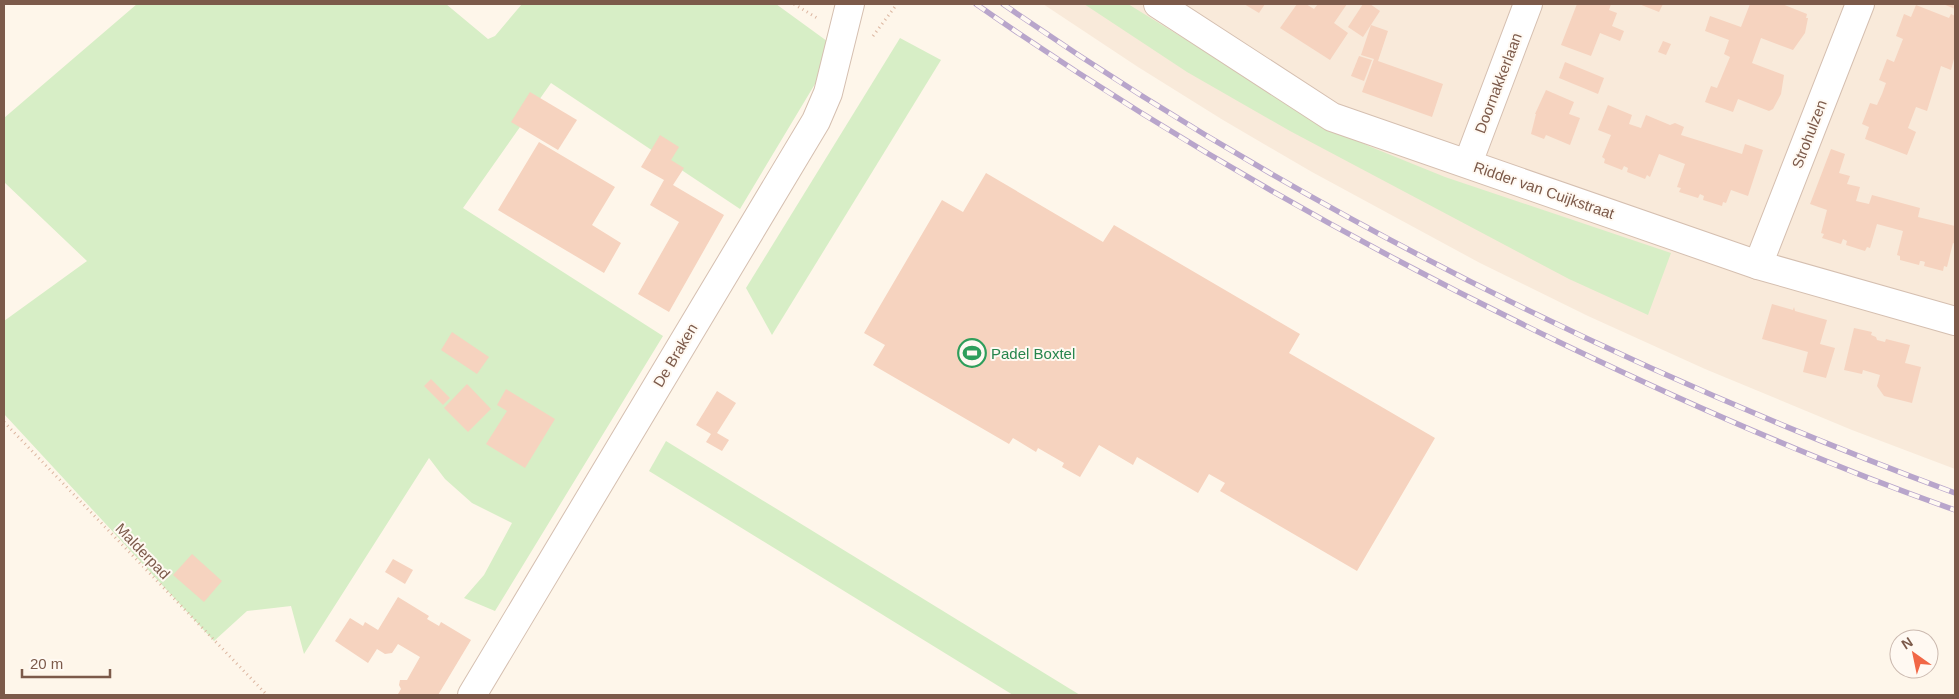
<svg xmlns="http://www.w3.org/2000/svg" width="1959" height="699" font-family="Arial,sans-serif">
	<rect width="100%" height="100%" fill="#fef6ea"/>
	<path fill="#f9eada" d="M1043,4H1955V469L1852,430L1705,369L1588,316L1480,263L1312,172L1223,120L1138,67Z"/>
	<g fill="#d7eec6">
		<path d="M137,4H446L488,39L495,36L522,4H776L831,44L830,59L740,209L551,83L463,208L663,336L495,611L464,598L484,575L512,523L472,503L445,479L429,458L304,654L291,606L247,611L214,641L4,414V321L87,261L4,182V118Z"/>
		<path d="M1084,4H1128L1328,127L1371,147L1445,177L1671,253L1648,315L1569,279L1290,131L1187,72Z"/>
		<path d="M900,38L941,60L772,335L746,288Z"/>
		<path d="M666,441L1080,695H1013L649,471Z"/>
	</g>
	<g fill="#f6d3bf">
		<path d="M1244,4H1265L1259,13Z"/>
		<path d="M1297,4H1306L1314,9L1318,4H1347L1334,23L1348,33L1330,60L1280,28Z"/>
		<path d="M1363,4H1370L1380,11L1363,37L1348,27Z"/>
		<path d="M1577,4H1611L1609,10L1617,13L1612,26L1624,31L1620,41L1600,33L1591,56L1561,45Z"/>
		<path d="M1639,4H1663L1659,12Z"/>
		<path d="M1750,4H1782L1807,14L1806,18H1808L1805,33L1793,50L1761,38L1752,63L1784,75L1781,94L1773,109L1769,111L1738,99L1733,112L1705,102L1711,86L1717,88L1730,57L1724,54L1729,40L1705,31L1710,16L1741,27Z"/>
		<path d="M1943,4H1955V9Z"/>
		<path d="M1916,5L1949,18L1951,14L1955,16V55L1951,70L1941,66L1927,111L1916,107L1908,128L1916,132L1907,155L1865,139L1869,127L1862,124L1870,103L1877,105L1882,94L1886,83L1879,80L1887,59L1894,62L1903,39L1896,36L1904,14L1911,17Z"/>
		<path d="M1371,25L1388,31L1378,61L1443,84L1432,117L1362,92L1374,59L1361,55Z"/>
		<path d="M1663,41L1671,44L1666,55L1658,52Z"/>
		<path d="M1359,56L1372,60L1364,81L1351,76Z"/>
		<path d="M1565,62L1604,78L1598,94L1559,78Z"/>
		<path d="M1546,90L1574,102L1569,114L1580,118L1570,145L1546,135L1544,139L1531,134L1536,114H1535Z"/>
		<path d="M530,92L577,120L558,150L511,122Z"/>
		<path d="M1608,105L1632,115L1629,124L1641,128L1646,115L1670,125L1675,123L1684,127L1681,135L1742,154L1745,144L1763,150L1748,196L1731,190L1726,203L1723,202L1722,206L1703,200L1704,196L1700,194L1698,198L1679,192L1681,188L1677,187L1685,164L1659,154L1650,177L1647,175L1645,179L1627,172L1628,168L1624,166L1622,170L1604,163L1605,159L1602,157L1611,135L1598,130Z"/>
		<path d="M660,135L679,147L671,160L684,168L673,185L724,215L669,312L638,294L679,222L650,205L664,180L641,167Z"/>
		<path d="M539,142L615,187L592,225L621,243L604,273L498,210Z"/>
		<path d="M1831,149L1845,154L1839,173L1850,176L1847,184L1860,187L1856,201L1869,204L1872,195L1920,208L1918,217L1955,226V244L1953,243L1947,267L1944,266L1943,271L1924,266L1925,262L1922,261H1920L1919,265L1900,260V256L1897,255L1903,231L1877,224L1870,248L1867,247L1865,251L1846,245L1847,241L1843,239L1841,244L1822,238L1824,234L1821,233L1827,210L1810,204Z"/>
		<path d="M986,173L1103,242L1114,225L1300,334L1289,353L1435,438L1357,571L1220,491L1225,483L1209,474L1198,493L1137,457L1133,465L1099,445L1080,477L1062,467L1064,463L1038,448L1036,452L1013,438L1009,444L873,365L885,345L864,333L942,200L963,212Z"/>
		<path d="M1772,304L1793,310L1794,307L1795,311L1827,320L1820,344L1835,348L1826,378L1803,372L1808,352L1762,339Z"/>
		<path d="M1854,328L1872,332L1871,335L1876,337L1877,340L1885,342L1886,339L1910,345L1905,363L1921,367L1912,403L1884,396L1877,386L1880,375L1863,370L1862,374L1844,370Z"/>
		<path d="M452,332L489,357L477,374L441,350Z"/>
		<path d="M431,379L450,398L443,405L424,386Z"/>
		<path d="M467,384L491,409L468,432L444,408Z"/>
		<path d="M506,389L555,419L525,468L486,444L507,411L497,405Z"/>
		<path d="M717,391L736,403L717,433L729,440L722,451L706,442L711,434L696,425Z"/>
		<path d="M192,554L222,581L204,602L173,575Z"/>
		<path d="M393,559L413,570L405,584L385,572Z"/>
		<path d="M398,597L429,616L427,619L439,626L441,622L471,640L438,695L398,694L401,689L399,685L400,680H407L420,657L398,644L392,653L385,654L377,649L368,663L335,641L350,618L363,626L365,622L378,630Z"/>
	</g>
	<g fill="none" stroke-linecap="round" stroke-linejoin="round">
		<defs>
			<g id="street">
				<path d="M1158,4L1332,117L1758,265L1955,321"/>
				<path d="M1468,163L1528,4"/>
				<path d="M1758,265L1860,4"/>
				<path d="M472,695L816,121L828,93L850,4"/>
			</g>
		</defs>
		<use href="#street" stroke="#d5bfb0" stroke-width="30"/>
		<g stroke="#dcb6a1" stroke-width="3" stroke-dasharray="1 4" stroke-linecap="butt">
			<path d="M794,4L817,18"/>
			<path d="M873,36L897,4"/>
			<path d="M4,422L267,695"/>
		</g>
		<use href="#street" stroke="#fff" stroke-width="28"/>
		<defs>
			<g id="rail">
				<path d="M976,4C1161,133 1358,245 1561,343C1690,405 1821,463 1955,510"/>
				<path d="M1003,4C1297,208 1620,368 1955,493"/>
			</g>
		</defs>
		<use href="#rail" stroke="#b8a5cb" stroke-width="5.5"/>
		<use href="#rail" stroke="#fff9f2" stroke-width="4" stroke-dasharray="11" stroke-linecap="butt"/>
	</g>
	<defs>
		<symbol id="stadium-ring" viewBox="-11 -11 22 22"><circle r="9.5" fill="#fff9f2" stroke="#2e9e5b" stroke-width="1.5"/><path d="M0-5a6.5 5 0 1 0 0 10a6.5 5 0 1 0 0-10ZM-3.5-1.8h7v3.6h-7Z" fill="#2e9e5b"/></symbol>
	</defs>
	<g fill-rule="evenodd">
		<use href="#stadium-ring" x="956" y="337" width="32" height="32"/>
	</g>
	<g text-anchor="middle" dominant-baseline="central" stroke-width="4" stroke-linejoin="round" paint-order="stroke">
		<g font-size="15" fill="#7c5a4a" stroke="#fff9f2">
			<text transform="translate(1498 83) rotate(-69)">Doornakkerlaan</text>
			<text transform="translate(1809 134) rotate(-69)">Strohulzen</text>
			<text transform="translate(1544 190) rotate(19)">Ridder van Cuijkstraat</text>
			<text transform="translate(675 355) rotate(-59)">De Braken</text>
			<text transform="translate(143 551) rotate(46)">Malderpad</text>
		</g>
		<g font-size="15" fill="#27864d" stroke="#fff9f2" text-anchor="start">
			<text x="991" y="353">Padel Boxtel</text>
		</g>
	</g>
	<rect width="1959" height="699" fill="none" stroke="#7c5a4a" stroke-width="10"/>
	<g transform="translate(1914 654) rotate(327)"><circle r="24" fill="#fff9f2" stroke="#cbb9af"/>
	<path d="M0-4L9 19L0 12L-9 19Z" fill="#f16746"/>
	<text y="-8" font-size="14" font-weight="bold" text-anchor="middle" fill="#7c5a4a">N</text>
	</g>
	<path d="M22 669v8h88v-8" fill="none" stroke="#7c5a4a" stroke-width="2.5"/>
	<text x="30" y="669" font-size="15" fill="#7c5a4a" stroke="#fff9f2" stroke-width="4" paint-order="stroke">20 m</text>
</svg>
